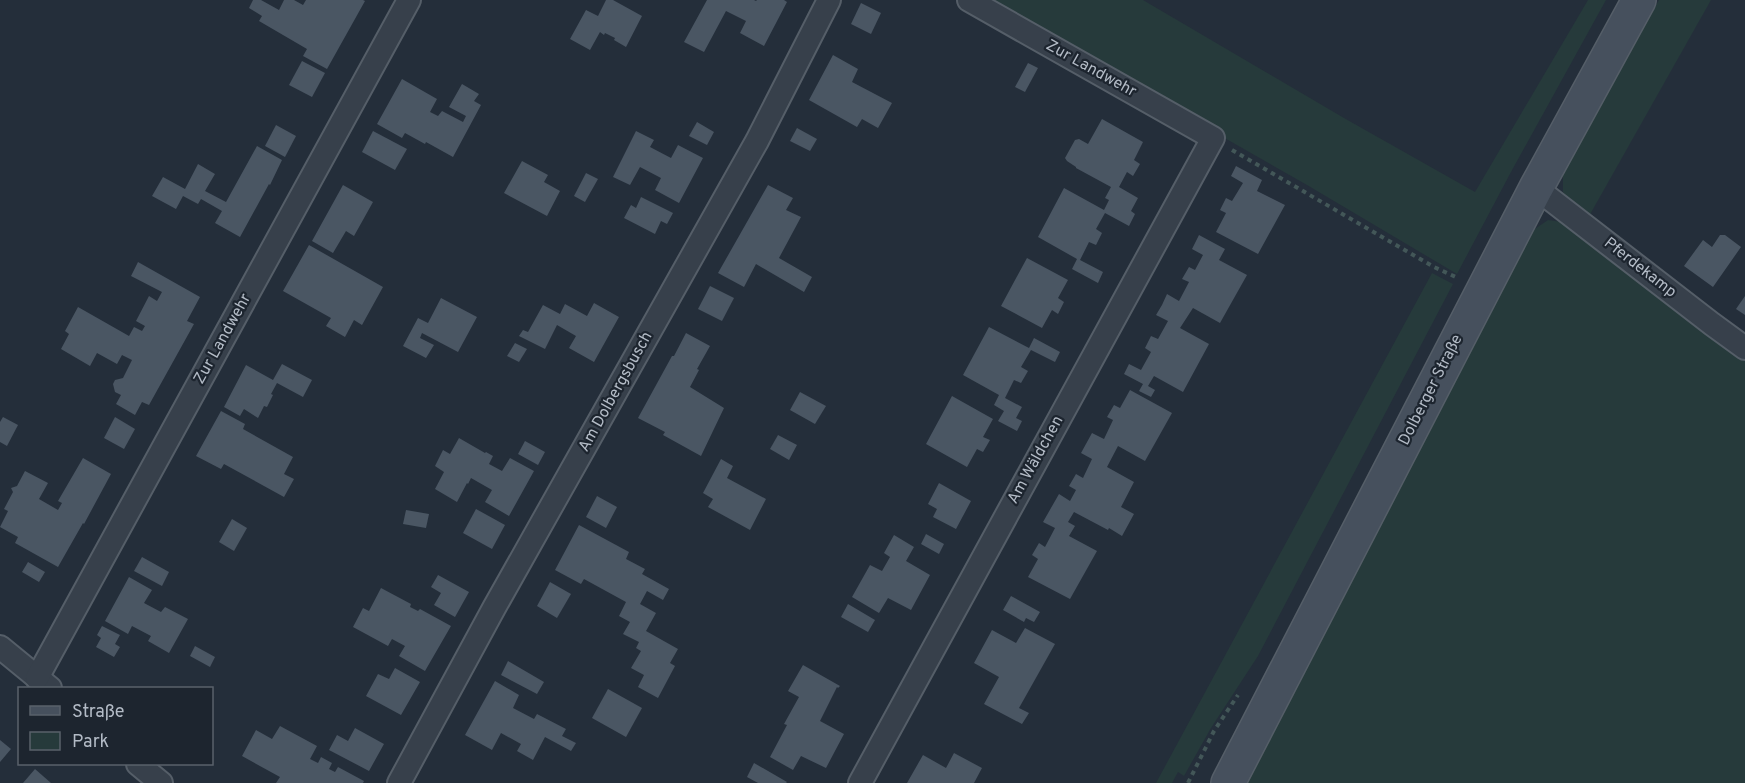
<svg xmlns="http://www.w3.org/2000/svg" width="1745" height="783" font-family="Overpass,sans-serif">
	<rect width="100%" height="100%" fill="#242e3a"/>
	<g fill="#263a3b">
		<path d="M982,0H1143L1344,118L1475,192L1588,0H1606L1511,172L1457,274L1307,185Z"/>
		<path d="M1659,0H1711L1588,218L1573,206L1563,192V171Z"/>
		<path d="M1548,220L1569,223L1745,355V783H1247L1529,233Z"/>
		<path d="M1432,273L1453,284L1258,656L1211,728L1184,776L1178,772L1172,783H1156Z"/>
	</g>
	<g fill="#4a5663">
		<path d="M253,0H261L279,10L284,0H294L303,5L306,0H363L365,1L327,69L303,56L307,49L259,21L262,16L249,8Z"/>
		<path d="M606,0H613L642,16L626,47L614,40L615,38L605,33L604,35L600,32L590,50L570,39L586,10L598,16Z"/>
		<path d="M707,0H754L756,1L757,0H784L787,2L764,46L740,33L746,21L726,11L704,52L684,42Z"/>
		<path d="M861,3L881,13L871,34L851,24Z"/>
		<path d="M833,55L858,69L852,82L892,103L878,128L862,119L857,127L809,100Z"/>
		<path d="M302,61L325,73L312,97L289,85Z"/>
		<path d="M1028,63L1038,68L1025,92L1015,87Z"/>
		<path d="M402,79L437,99L430,112L438,116L442,111L463,122L466,116L449,107L462,84L479,94L474,101L481,105L453,157L426,142L425,144L405,133L402,138L377,124Z"/>
		<path d="M1102,119L1143,142L1134,160L1140,164L1133,176L1127,172L1119,187L1138,198L1131,211L1135,214L1129,226L1105,213L1096,229L1102,233L1096,245L1089,242L1080,260L1103,272L1098,283L1072,269L1077,259L1038,237L1064,188L1104,210L1109,200L1105,198L1111,187L1076,168V167L1067,161L1065,158L1075,140L1079,139L1088,144Z"/>
		<path d="M697,122L714,132L707,145L689,136Z"/>
		<path d="M276,125L296,136L285,157L265,146Z"/>
		<path d="M797,128L817,139L810,151L790,141Z"/>
		<path d="M373,131L407,149L395,170L362,152Z"/>
		<path d="M636,131L654,140L650,147L671,158L678,145L703,158L679,203L655,190L661,178L640,167L630,185L613,177Z"/>
		<path d="M257,146L282,160L270,185L269,184L240,237L215,223L222,211L201,199L198,204L183,196L176,209L152,196L163,177L185,189L198,164L215,174L205,191L226,202Z"/>
		<path d="M522,161L548,175L544,182L560,191L547,216L504,193Z"/>
		<path d="M1236,166L1262,180L1257,191L1285,205L1258,254L1216,232L1226,213L1220,210L1226,198L1232,201L1243,183L1231,176Z"/>
		<path d="M586,173L598,179L585,202L574,196Z"/>
		<path d="M343,185L373,202L354,236L346,231L333,253L312,241Z"/>
		<path d="M768,185L793,198L786,210L801,217L779,258L812,277L804,292L756,264L744,287L718,273Z"/>
		<path d="M641,197L673,213L667,224L661,221L655,234L624,218L631,205L636,208Z"/>
		<path d="M1199,235L1225,249L1219,260L1247,275L1220,323L1193,308L1180,328L1209,344L1183,392L1154,376L1148,386L1155,390L1151,397L1139,391L1143,384L1124,374L1129,364L1141,370L1151,352L1145,348L1151,336L1158,339L1168,321L1156,315L1162,305L1167,294L1179,301L1189,282L1182,279L1189,267L1195,270L1203,255L1192,249Z"/>
		<path d="M1720,235H1725L1741,247L1713,287L1684,266L1703,240L1712,247Z"/>
		<path d="M309,245L383,287L362,325L354,320L345,337L326,326L331,318L283,291Z"/>
		<path d="M1027,258L1068,280L1058,298L1064,302L1058,314L1052,310L1042,328L1001,306Z"/>
		<path d="M138,262L200,297L187,321L194,324L149,405L142,402L135,415L116,404L121,395L115,392L113,384L115,380L123,378L132,360L122,355L117,364L97,353L90,366L61,349L69,334L65,331L78,307L129,336L134,327L142,331L145,326L136,321L149,296L157,301L162,292L131,276Z"/>
		<path d="M710,286L734,298L722,321L698,309Z"/>
		<path d="M1745,296V315L1736,309Z"/>
		<path d="M441,298L477,317L458,352L422,333L420,338L434,345L426,358L403,346L418,318L428,323Z"/>
		<path d="M594,303L619,317L594,362L569,348L576,336L557,325L545,349L519,336L523,330L528,332L543,305L560,314L565,304L587,316Z"/>
		<path d="M989,327L1029,348L1034,338L1060,352L1055,362L1031,350L1021,367L1028,371L1021,383L1014,380L1005,398L1022,407L1016,418L1022,421L1017,431L998,421L1004,411L994,405L999,395L963,375Z"/>
		<path d="M686,333L710,346L697,369L699,370L690,387L724,408L701,456L663,435L665,432L638,418L672,356H674Z"/>
		<path d="M515,343L527,349L519,362L507,356Z"/>
		<path d="M282,364L312,380L303,397L277,383L271,394L273,395L267,407L264,406L258,418L244,409L240,416L224,407L246,365L273,380Z"/>
		<path d="M1130,390L1172,413L1145,461L1118,446L1107,467L1134,482L1121,507L1134,514L1122,536L1109,528L1108,530L1074,512L1068,522L1075,526L1069,536L1097,551L1070,599L1028,577L1038,559L1032,555L1039,543L1045,547L1055,528L1043,522L1059,494L1070,501L1076,490L1069,486L1076,474L1083,478L1092,459L1081,453L1092,433L1104,439L1113,420L1107,417L1114,405L1120,408Z"/>
		<path d="M800,392L826,406L815,424L790,410Z"/>
		<path d="M952,396L993,419L983,437L990,440L983,452L977,449L967,467L926,444Z"/>
		<path d="M221,411L245,424L243,429L293,457L284,474L294,479L284,497L224,464L221,469L196,456Z"/>
		<path d="M3,417L18,425L7,446L0,442V422Z"/>
		<path d="M115,417L135,429L124,449L104,438Z"/>
		<path d="M778,435L797,445L789,460L770,449Z"/>
		<path d="M459,438L485,453L486,452L493,456L489,464L502,471L510,458L534,471L509,516L485,502L492,490L471,478L468,484L467,483L457,502L435,489L444,472L435,466L443,450L450,454Z"/>
		<path d="M525,441L545,452L538,465L518,454Z"/>
		<path d="M83,458L111,474L84,524L83,523L58,567L15,543L18,537L0,527L8,511L4,509L13,492L11,488L17,486L25,471L48,483L39,499L58,510L62,503L58,501Z"/>
		<path d="M721,459L733,466L727,478L766,499L750,530L708,507L713,499L703,493Z"/>
		<path d="M939,483L971,501L956,529L933,517L937,509L928,504Z"/>
		<path d="M597,496L617,507L606,528L586,517Z"/>
		<path d="M476,509L505,525L492,549L463,533Z"/>
		<path d="M406,510L429,514L426,528L403,524Z"/>
		<path d="M232,519L247,528L234,551L219,542Z"/>
		<path d="M579,525L629,552L626,559L645,569L642,574L669,589L663,600L647,591L640,604L656,613L646,631L678,649L670,663L675,666L658,698L638,687L644,675L631,668L641,651L636,648L639,642L623,634L630,622L619,616L626,602L584,579L581,584L555,570Z"/>
		<path d="M926,534L944,544L939,554L921,544Z"/>
		<path d="M894,535L914,547L906,561L930,575L911,610L888,598L879,613L852,597L870,565L882,571L890,557L884,553Z"/>
		<path d="M142,557L169,572L162,586L134,571Z"/>
		<path d="M28,562L45,572L39,582L22,572Z"/>
		<path d="M438,575L469,592L455,617L434,605L441,593L431,587Z"/>
		<path d="M129,577L152,590L144,603L161,612L165,607L188,619L169,653L148,641L151,636L132,626L128,634L105,621Z"/>
		<path d="M550,582L571,594L557,618L537,606Z"/>
		<path d="M381,588L411,604L410,607L418,611L420,609L451,626L425,671L399,656L405,646L392,639L388,646L353,627L363,608L369,611Z"/>
		<path d="M1011,596L1040,612L1034,622L1026,618L1024,622L1003,610Z"/>
		<path d="M848,604L875,620L868,632L841,617Z"/>
		<path d="M102,626L120,635L115,644L120,647L114,657L96,647L101,638L97,635Z"/>
		<path d="M1025,628L1055,644L1019,708L1029,713L1022,724L984,704L999,677L974,663L992,630L1016,643Z"/>
		<path d="M195,646L215,657L210,667L190,656Z"/>
		<path d="M508,661L544,682L537,694L501,675Z"/>
		<path d="M803,665L840,686L838,688L837,687L820,721L844,734L826,768L801,756L793,770L770,757L787,725L784,724L799,697L788,691Z"/>
		<path d="M395,668L420,682L401,715L366,696L378,674L389,679Z"/>
		<path d="M495,681L519,695L513,708L534,719L537,714L566,729L562,736L576,743L571,751L545,737L533,760L517,751L521,744L501,733L492,750L465,735Z"/>
		<path d="M608,689L642,708L626,737L592,718Z"/>
		<path d="M280,726L317,746L310,759L318,763L321,757L332,763L329,769L335,772L338,767L364,781L363,783H276L280,777L242,756L256,730L272,739Z"/>
		<path d="M355,728L384,744L369,771L329,750L337,735L348,741Z"/>
		<path d="M0,740L11,749L0,762Z"/>
		<path d="M954,753L982,768L974,783H907L923,755L946,768Z"/>
		<path d="M754,763L787,782L786,783H758L747,777Z"/>
		<path d="M35,769L51,783H23Z"/>
	</g>
	<g fill="none" stroke-linecap="round" stroke-linejoin="round">
		<defs>
			<g id="minor">
				<path d="M1536,188L1712,324L1745,348"/>
				<path d="M0,647L50,688"/>
				<path d="M37,678L409,0"/>
				<path d="M138,764L161,783"/>
				<path d="M399,783L494,608L757,141L829,0"/>
				<path d="M860,783L1213,138L969,0"/>
			</g>
			<path id="secondary" d="M1228,783L1536,188L1639,0"/>
		</defs>
		<use href="#minor" stroke="#555e68" stroke-width="26"/>
		<use href="#secondary" stroke="#555e68" stroke-width="36"/>
		<g stroke="#435758" stroke-width="4" stroke-dasharray="4.5 4.5" stroke-linecap="butt">
			<path d="M1232,150L1434,267L1458,278"/>
			<path d="M1188,783L1214,731L1238,695"/>
		</g>
		<use href="#minor" stroke="#37404b" stroke-width="22"/>
		<use href="#secondary" stroke="#46505d" stroke-width="33"/>
	</g>
	<g text-anchor="middle" dominant-baseline="central" stroke-width="4.5" stroke-linejoin="round" paint-order="stroke">
		<g font-size="16" fill="#b3bbc6" stroke="#1d252f">
			<text transform="translate(1091 69) rotate(29)">Zur Landwehr</text>
			<text transform="translate(1640 268) rotate(38)">Pferdekamp</text>
			<text transform="translate(223 339) rotate(-61)">Zur Landwehr</text>
			<text transform="translate(1431 390) rotate(-63)">Dolberger Straße</text>
			<text transform="translate(616 392) rotate(-61)">Am Dolbergsbusch</text>
			<text transform="translate(1036 460) rotate(-61)">Am Wäldchen</text>
		</g>
	</g>
	<rect x="18" y="687" width="195" height="78" fill="#1d252f" stroke="#59616b" stroke-width="1.5"/>
	<rect x="30" y="706" width="30" height="9" fill="#46505d" stroke="#59616b" stroke-width="1.5"/>
	<text x="72" y="717" font-size="18" fill="#b3bbc6">Straße</text>
	<rect x="30" y="732" width="30" height="18" fill="#263a3b" stroke="#59616b" stroke-width="1.5"/>
	<text x="72" y="747" font-size="18" fill="#b3bbc6">Park</text>
</svg>
